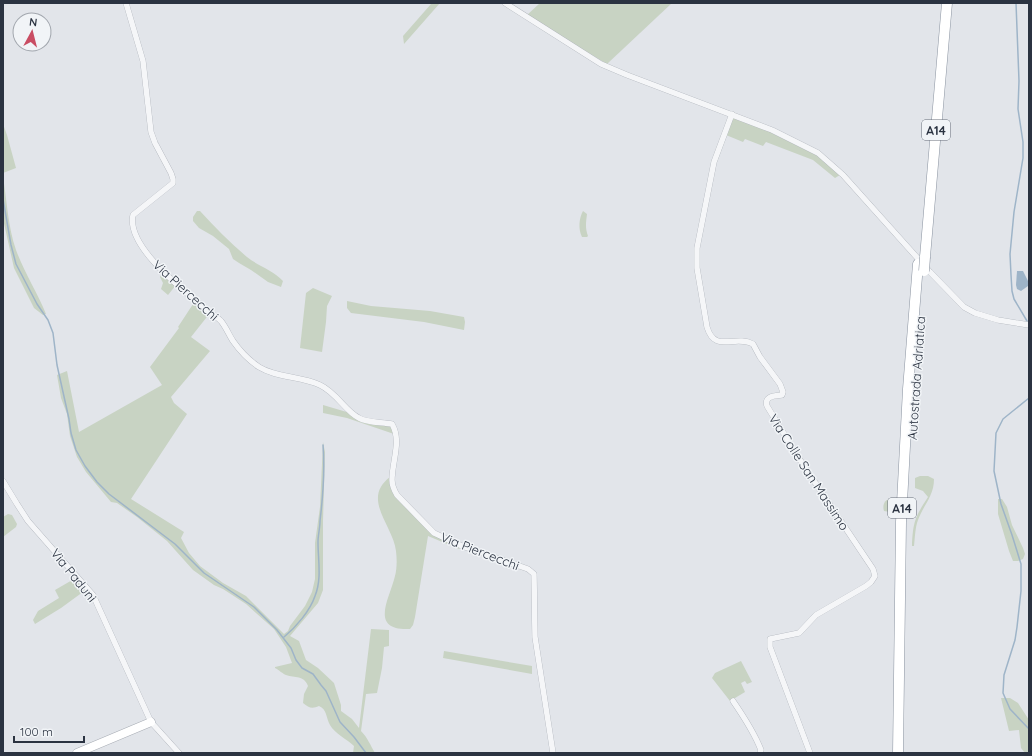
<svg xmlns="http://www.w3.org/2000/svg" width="1032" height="756" font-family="Quicksand,sans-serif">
	<rect width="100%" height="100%" fill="#e2e5ea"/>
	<g fill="#c8d3c3">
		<path d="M429,3H440L404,44L403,36L431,4Z"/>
		<path d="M540,3H672L607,64L526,16Z"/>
		<path d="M732,116L773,133L815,153L840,175L835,178L813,160L766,142L763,146L745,139L743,142L726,135Z"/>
		<path d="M3,124L7,135L16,168L3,173Z"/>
		<path d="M3,177C7,201 8,227 16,250C24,272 37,292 46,314L43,315L34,308L14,268L3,219Z"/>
		<path d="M197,211H200C215,227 230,243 247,257C258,266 273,270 283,281L281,287L268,282L251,270L239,263L233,259L229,249L213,236L199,228L193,221V217Z"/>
		<path d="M583,211L587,214C586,222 585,228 588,236L587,237H582C578,229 579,218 583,211Z"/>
		<path d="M162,273L176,285L168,295L161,289L163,283L160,277Z"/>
		<path d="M313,288L332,296L327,306L326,322L322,352L300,348L306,293Z"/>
		<path d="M195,301L210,313L191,337L210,351L171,397L174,403L187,414L131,499L184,532L181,538L189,553L200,566L223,583L246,596L284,634L288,631L290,626L305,606L312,592L315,579V543L320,507L323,442L325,452L323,521V590L318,603L290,636L299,641L306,660L318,668L334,683L341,705V711L352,719L359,728L371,629L389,630V646L384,647L382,668L377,693L366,694L361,731C368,738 370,745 375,753H353L354,746C347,739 335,734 330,725C326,718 327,709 319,706C312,709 309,708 303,703L304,694L308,686C304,675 295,678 286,675C283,674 279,670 275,668V667L292,663L286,647L274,629L246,604L223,589L214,585L193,570L167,541L137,517L117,503L111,502L86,472L77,457L70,436L67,414L61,398L57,375L67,371L79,432L162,385L150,367L179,328L178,327Z"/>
		<path d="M347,301L371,306L430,311L464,317L465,322L464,330L424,322L351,313L347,308Z"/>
		<path d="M323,405L350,413L353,416L391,424L394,434L347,418L323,413Z"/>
		<path d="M920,476H928L934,479C934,496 924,504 918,520C915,528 915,538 914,546H912C913,522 915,517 928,497L923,491L915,488V478Z"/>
		<path d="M390,477L391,487L433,533L461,546L459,549L428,536L415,617L413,625L410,629C368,631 390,598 395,576C397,569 397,559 396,551C393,525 361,499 390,477Z"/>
		<path d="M891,498L894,501L895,507L890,512L884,511C882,504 885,500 891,498Z"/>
		<path d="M998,499H1002L1007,507L1012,525L1023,548L1025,554L1023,559L1018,561H1013L1009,551L998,514Z"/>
		<path d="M8,514L12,515L17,524L16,527L3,537V517Z"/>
		<path d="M74,579H77L87,589L61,608L35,624L33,620L38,611L59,598L55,590Z"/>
		<path d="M444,651L532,666V674L443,658Z"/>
		<path d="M741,661L752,682L747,684L745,681L741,683L745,692L730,701L712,678L715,673Z"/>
		<path d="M1001,698H1010L1018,703L1029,720V753H1025L1021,748L1019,730L1009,731Z"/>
	</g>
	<path fill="#9eb4c8" d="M1017,271H1023L1028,281V286L1021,291L1017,289L1016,285Z"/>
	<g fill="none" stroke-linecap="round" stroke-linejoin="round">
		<g stroke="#9eb4c8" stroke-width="1.5">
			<path d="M1016,3L1019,81L1018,109L1023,142V158L1014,212L1010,254L1011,275L1012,291L1014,299L1027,321"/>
			<path d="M3,199L11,245L16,264L37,304L48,320L53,333L57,365L69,419L71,433L76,450L85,466L97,482L109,494L175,544L204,573L254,607L277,630L291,648L296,660L302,668L313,674L321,685L326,691L340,722L354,737L366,753"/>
			<path d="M1029,398L1003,419L996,433L994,471L1001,504L1012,535L1021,564V591L1017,627L1015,640L1004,675L1003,693L1010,709L1029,729"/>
			<path d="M284,637C296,627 310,611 315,596C322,579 318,560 318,542C318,535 320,528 320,521C323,496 325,470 323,445"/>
		</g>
		<defs>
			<g id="street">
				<path d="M126,3L143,61L151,132L155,143L171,173L173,179V183L133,215C126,246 182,289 204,308C209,312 216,316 221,321C226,327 229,335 233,341C240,351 250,361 259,367C277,378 301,376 320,385C337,393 345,411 359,418C368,423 382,422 392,424C402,441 392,461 392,480C392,485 394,490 397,495L434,533L462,546L528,569L534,574L535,637L553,753"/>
				<path d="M505,3L601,64L627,75L772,130L818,153L843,175L930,272L964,307L975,313L998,320L1029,325"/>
				<path d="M732,114L714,162L697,248V268L707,327C715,354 735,334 753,344L760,357L780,384L783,392L782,395C774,396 764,396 767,406L800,460L873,569L875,576L871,582L866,586L816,615L799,633L770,639V647L810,753"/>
				<path d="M3,481L17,504L28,521L93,595L151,722L179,753"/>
				<path d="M733,701C744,717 754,732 761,750L760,753"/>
			</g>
			<path id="secondary" d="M77,753L151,722"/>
			<g id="highway">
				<path d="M925,257L947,3"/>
				<path d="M898,753L901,522L908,389L918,264"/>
			</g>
		</defs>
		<use href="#street" stroke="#a7acb4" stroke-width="6"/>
		<use href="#secondary" stroke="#a7acb4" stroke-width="9"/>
		<use href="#highway" stroke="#8a93a0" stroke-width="11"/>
		<use href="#street" stroke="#f5f6f8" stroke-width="5.5"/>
		<use href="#secondary" stroke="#fff" stroke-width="8"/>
		<use href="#highway" stroke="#fff" stroke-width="10"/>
		<defs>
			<path id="highway-bridge" d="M924,271L925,257"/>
		</defs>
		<use href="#highway-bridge" stroke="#8a93a0" stroke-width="11" stroke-linecap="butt"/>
		<use href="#highway-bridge" stroke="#fff" stroke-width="10"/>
	</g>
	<g text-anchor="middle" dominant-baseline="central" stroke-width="3" stroke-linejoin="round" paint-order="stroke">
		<g fill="#f1f4f7" stroke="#666d78" stroke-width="1">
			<rect x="922" y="120" width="28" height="20" rx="3"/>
			<rect x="888" y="498" width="28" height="20" rx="3"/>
		</g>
		<g font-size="12" font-weight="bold" fill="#2b3341">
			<text x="936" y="130">A14</text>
			<text x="902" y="508">A14</text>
		</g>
		<g font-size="13" fill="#2b3341" stroke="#f1f4f7">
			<text transform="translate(186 290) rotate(42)">Via Piercecchi</text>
			<text transform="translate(916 378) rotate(-86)">Autostrada Adriatica</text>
			<text transform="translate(809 472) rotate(57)">Via Colle San Massimo</text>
			<text transform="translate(480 551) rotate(21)">Via Piercecchi</text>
			<text transform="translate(74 575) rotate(51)">Via Paduni</text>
		</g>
	</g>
	<rect width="1032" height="756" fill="none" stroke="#2b3341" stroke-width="8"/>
	<g transform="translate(32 32) rotate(7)"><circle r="19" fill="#f1f4f7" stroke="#a2a7ae"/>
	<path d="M0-3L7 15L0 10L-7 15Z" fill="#c94d63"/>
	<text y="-6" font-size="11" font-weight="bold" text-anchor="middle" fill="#2b3341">N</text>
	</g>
	<path d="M14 736v6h70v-6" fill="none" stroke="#2b3341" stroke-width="2"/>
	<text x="20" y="736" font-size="12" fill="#2b3341" stroke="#f1f4f7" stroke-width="3" paint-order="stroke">100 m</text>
</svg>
